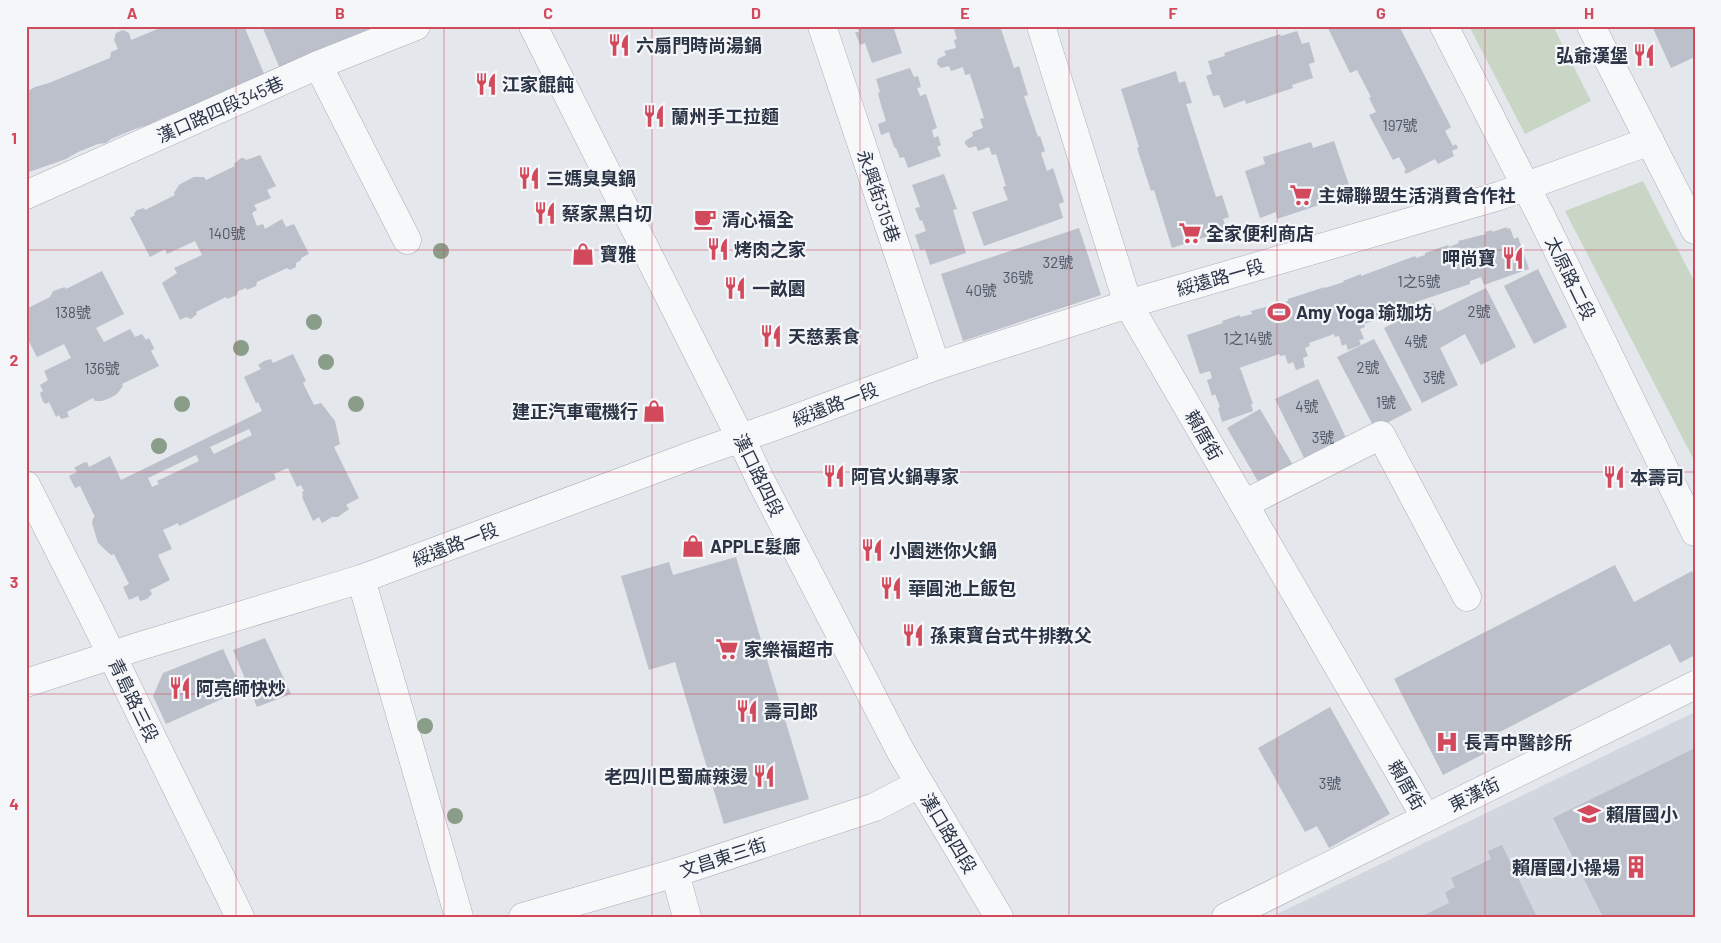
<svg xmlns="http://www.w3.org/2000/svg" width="1721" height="943" font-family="Barlow,'Noto Sans TC',sans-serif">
	<rect width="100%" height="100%" fill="#e4e7ec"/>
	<path fill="#d2d6de" d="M1695,712V917H1271Z"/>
	<g fill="#c9d6c5">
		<path d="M1469,26H1553L1591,101L1525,134Z"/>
		<path d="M1643,181L1695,283V462L1565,211Z"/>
	</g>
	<g fill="#bbc0ca" fill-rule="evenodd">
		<path d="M165,26H244L265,76L198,103L195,106L187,108L160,119L151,124L135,129L111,139L106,143L98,144L78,152L66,159L26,173V92L35,87L49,83L110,58L111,52L118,49L114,40L116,33L123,30L129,33L131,40Z"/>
		<path d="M262,26H380L281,71Z"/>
		<path d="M857,26H893L902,53L872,63L865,43L860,45L855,32H859Z"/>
		<path d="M953,26H1000L1014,68L1019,66L1028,95L1024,96L1038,137L1040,136L1045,151L1041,153L1047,171L1053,168L1064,202L1059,204L1063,218L984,246L972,212L1008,200L1003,187L1006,186L996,154L992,155L989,147L978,151L976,146L969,148L965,144V141L973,136L972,132L983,128L980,119L984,118L970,74L965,75L963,67L951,71L949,66L941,68L937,64L938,59L946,55L944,51L956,48L954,40L957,39Z"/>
		<path d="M1327,26H1399L1451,127L1445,131L1453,146L1456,144L1458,148L1452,151L1454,156L1438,164L1435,159L1406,174L1404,171L1406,170L1399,157L1393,160L1369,115L1376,112L1369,98L1371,97L1357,70L1350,73Z"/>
		<path d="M1652,26H1695V57L1671,68Z"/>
		<path d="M1297,31L1302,44L1309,42L1315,62L1309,64L1313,78L1292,85L1293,88L1246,104L1245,100L1224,108L1219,95L1213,96L1206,76L1212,74L1208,61L1225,56L1224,53L1280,34L1281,36Z"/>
		<path d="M910,68L914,77L918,76L921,87L917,88L920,96L926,94L937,128L932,130L934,138L938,136L941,145L937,147L941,156L908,168L904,157L900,158L896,148L894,147L889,132L881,135L878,124L886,121L881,105L878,93L880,92L876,79Z"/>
		<path d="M1176,71L1179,83L1185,81L1192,103L1186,104L1216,197L1222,195L1229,217L1223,219L1227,230L1172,248L1154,190L1151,191L1137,148L1139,147L1121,89Z"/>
		<path d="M1334,141L1350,188L1334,193L1337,199L1277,219L1276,212L1260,218L1245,171L1265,164L1263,157L1311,142L1313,148Z"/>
		<path d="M260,155L276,186L267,190L271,198L254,205L257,210L252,213L257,226L263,224L265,229L282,219L286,227L294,224L309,254L301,258V260L296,263V267L290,270L287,268L257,282L256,286L247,290L246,288L238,291L237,295L227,299L226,297L196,312L197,314L191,319L186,317L180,320L162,283L177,273L174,268L202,255L195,241L167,254L165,249L150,257L130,218L135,215L134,213L137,210L144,208L145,210L175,195L174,193L179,185L186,181L194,177H204L206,180L235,166L234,164L241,158H244L246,160Z"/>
		<path d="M944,174L957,209L953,210L966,253L930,265L925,249L920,250L915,235L926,231L922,220L920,221L915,208L920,207L912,185Z"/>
		<path d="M1507,227V229L1510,228L1514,239L1518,237L1529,269L1484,285L1481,277L1470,281V284L1419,301L1421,308L1410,312L1407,303L1396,307V309L1377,316L1378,319L1364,324L1365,327L1360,329L1364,339L1359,340L1361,345L1348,350L1346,344L1342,346L1339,336L1335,337L1334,334L1309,343L1310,346L1305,348L1308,356L1303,358L1305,367L1296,370L1293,362L1288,364L1285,355L1280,356L1279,354L1239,368L1241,370L1253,404H1251L1253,411L1222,422L1218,408L1220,407L1215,394L1212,396L1207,380L1212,378L1210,371L1200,374L1187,335L1223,323L1222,321L1240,315V317L1252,314L1251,311L1288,301V299L1325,287V288L1344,282L1343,281L1361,274V276L1415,256L1416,258L1425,255V253L1448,245L1449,247L1459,243L1458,241L1486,234L1485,232L1492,230V232Z"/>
		<path d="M1079,228L1101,295L963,341L941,274Z"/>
		<path d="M1538,269L1567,327L1534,344L1504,286Z"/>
		<path d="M102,271L124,314L96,328L104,342L130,329L135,337L142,334L146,340L149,338L154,348V349L151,351L159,366L122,384L123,386L117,394L110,398L102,401H95L93,398L67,412L69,417L61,419L59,415L56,417L49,402L46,404L43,402L40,393L43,391L40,385L48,380L44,371L71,358L64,344L37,357L26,336V309L50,297L53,291L65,287L66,289Z"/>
		<path d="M1486,288L1516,347L1481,365L1465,334L1440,348L1458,385L1422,403L1384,328L1433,303L1437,312Z"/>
		<path d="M1374,339L1412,410L1375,429L1337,357Z"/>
		<path d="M293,354L306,381L303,383L314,405L321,403L335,421L340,444L334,447L359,498L346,505L349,509L338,517H332L322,523L319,517L313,521L302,497L303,496L302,492L304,491L301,485L297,487L288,468L274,474L276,479L179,526L178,523L163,530L172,549L158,555L170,580L150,590L152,594L147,599L140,601L138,596L129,600L123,587L129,584L114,554L111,555L98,543L92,523L93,518L95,517L80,486L75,488L69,476L77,472L74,468L83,463L87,462L89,467L110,456L121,480L262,411L258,402L256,403L244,377L261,369L258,365L264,361L271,359L273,363ZM249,429L252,435L214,454L210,447ZM196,455L199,461L157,481L159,484L152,487L148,478Z"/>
		<path d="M1318,379L1348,442L1306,462L1275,399Z"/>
		<path d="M1260,409L1293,465L1260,485L1227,428Z"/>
		<path d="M736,557L809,799L724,824L675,662L649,670L621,576L669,562L673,575Z"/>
		<path d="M1615,565L1634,602L1692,571L1695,577V655L1680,663L1670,644L1492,736L1497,747L1443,775L1394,679Z"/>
		<path d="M265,638L291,694L257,707L233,650Z"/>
		<path d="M223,649L242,690L166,724L153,696L163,673Z"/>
		<path d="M1330,707L1390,814L1329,848L1317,826L1305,832L1258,748Z"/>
		<path d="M1695,748V917H1603L1553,818Z"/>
		<path d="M1502,845L1537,917H1420L1449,903L1445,892L1455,887L1451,878L1491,859L1488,851Z"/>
	</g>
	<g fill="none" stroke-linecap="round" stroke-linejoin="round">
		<defs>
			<g id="minor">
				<path d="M533,26L740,437L761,481L901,752L999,917"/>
				<path d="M822,26L936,366"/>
				<path d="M1041,26L1128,304L1426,818"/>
				<path d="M1444,26L1543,220L1695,532"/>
				<path d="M1591,26L1695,230"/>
				<path d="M318,65L407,240"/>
				<path d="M26,195L318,65L416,26"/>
				<path d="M26,485L92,615L240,917"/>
				<path d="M1244,504L1381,435L1467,597"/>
				<path d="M361,579L459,917"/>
				<path d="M26,683L137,647L361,579L693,455L789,421L936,366L1128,304L1499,196L1650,141"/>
				<path d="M675,873L687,917"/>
				<path d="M523,917L675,873L875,807L919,784"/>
				<path d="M1226,917L1695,685"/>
			</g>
		</defs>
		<use href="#minor" stroke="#a9aeb7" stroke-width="29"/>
		<use href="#minor" stroke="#f7f8fa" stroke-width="28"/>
	</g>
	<g fill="#899d89">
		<circle cx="441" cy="251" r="8"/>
		<circle cx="314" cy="322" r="8"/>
		<circle cx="241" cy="348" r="8"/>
		<circle cx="326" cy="362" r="8"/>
		<circle cx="182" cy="404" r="8"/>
		<circle cx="356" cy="404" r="8"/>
		<circle cx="159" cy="446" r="8"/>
		<circle cx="425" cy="726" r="8"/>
		<circle cx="455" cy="816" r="8"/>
	</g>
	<path fill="none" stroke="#d1495b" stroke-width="1" stroke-opacity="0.55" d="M236,26V917M444,26V917M652,26V917M860,26V917M1069,26V917M1277,26V917M1485,26V917M26,250H1695M26,472H1695M26,694H1695"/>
	<defs>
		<symbol id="restaurant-bare" viewBox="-9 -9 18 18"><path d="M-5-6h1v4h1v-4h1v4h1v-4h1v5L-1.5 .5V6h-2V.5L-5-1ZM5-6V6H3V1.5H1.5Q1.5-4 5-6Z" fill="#d1495b" stroke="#f4f6f9" stroke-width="2.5" paint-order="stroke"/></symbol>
		<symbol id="supermarket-bare" viewBox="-9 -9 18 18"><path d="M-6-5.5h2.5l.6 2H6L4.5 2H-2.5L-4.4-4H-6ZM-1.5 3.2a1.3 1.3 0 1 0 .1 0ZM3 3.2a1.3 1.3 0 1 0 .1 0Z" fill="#d1495b" stroke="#f4f6f9" stroke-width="2.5" paint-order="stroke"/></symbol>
		<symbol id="cafe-bare" viewBox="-9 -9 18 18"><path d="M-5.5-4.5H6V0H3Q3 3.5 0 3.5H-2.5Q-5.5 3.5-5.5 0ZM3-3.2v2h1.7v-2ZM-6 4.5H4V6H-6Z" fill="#d1495b" stroke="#f4f6f9" stroke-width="2.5" paint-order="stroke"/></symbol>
		<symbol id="shop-bare" viewBox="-9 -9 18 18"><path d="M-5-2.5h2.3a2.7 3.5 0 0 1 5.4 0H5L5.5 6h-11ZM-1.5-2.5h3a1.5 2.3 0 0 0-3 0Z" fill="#d1495b" stroke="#f4f6f9" stroke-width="2.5" paint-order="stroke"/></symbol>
		<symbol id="stadium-bare" viewBox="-9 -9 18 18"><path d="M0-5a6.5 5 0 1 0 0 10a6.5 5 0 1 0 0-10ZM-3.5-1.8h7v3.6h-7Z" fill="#d1495b" stroke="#f4f6f9" stroke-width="2.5" paint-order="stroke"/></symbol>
		<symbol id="hospital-bare" viewBox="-9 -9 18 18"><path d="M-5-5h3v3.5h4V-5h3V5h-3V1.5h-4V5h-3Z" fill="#d1495b" stroke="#f4f6f9" stroke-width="2.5" paint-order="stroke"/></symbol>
		<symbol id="school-bare" viewBox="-9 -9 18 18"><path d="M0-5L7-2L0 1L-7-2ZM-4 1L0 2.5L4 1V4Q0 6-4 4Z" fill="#d1495b" stroke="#f4f6f9" stroke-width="2.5" paint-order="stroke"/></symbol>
		<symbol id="building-bare" viewBox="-9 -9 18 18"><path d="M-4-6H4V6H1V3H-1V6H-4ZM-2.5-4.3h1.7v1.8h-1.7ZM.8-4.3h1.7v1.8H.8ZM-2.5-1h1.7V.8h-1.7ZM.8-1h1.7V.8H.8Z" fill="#d1495b" stroke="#f4f6f9" stroke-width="2.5" paint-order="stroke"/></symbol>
	</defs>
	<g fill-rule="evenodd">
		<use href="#restaurant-bare" x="603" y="29" width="32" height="32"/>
		<use href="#restaurant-bare" x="1628" y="39" width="32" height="32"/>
		<use href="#restaurant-bare" x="470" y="68" width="32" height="32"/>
		<use href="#restaurant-bare" x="638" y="100" width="32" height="32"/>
		<use href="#restaurant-bare" x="513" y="162" width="32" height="32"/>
		<use href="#supermarket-bare" x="1285" y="179" width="32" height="32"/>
		<use href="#restaurant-bare" x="529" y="197" width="32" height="32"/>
		<use href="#cafe-bare" x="689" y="203" width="32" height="32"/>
		<use href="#supermarket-bare" x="1174" y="217" width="32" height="32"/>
		<use href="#restaurant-bare" x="702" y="233" width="32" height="32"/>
		<use href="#shop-bare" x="567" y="238" width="32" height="32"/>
		<use href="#restaurant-bare" x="1497" y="242" width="32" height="32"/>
		<use href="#restaurant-bare" x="719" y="272" width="32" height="32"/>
		<use href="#stadium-bare" x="1263" y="296" width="32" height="32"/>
		<use href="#restaurant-bare" x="755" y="320" width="32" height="32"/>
		<use href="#shop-bare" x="638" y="395" width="32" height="32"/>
		<use href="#restaurant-bare" x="818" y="460" width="32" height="32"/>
		<use href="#restaurant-bare" x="1598" y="461" width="32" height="32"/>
		<use href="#shop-bare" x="677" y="530" width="32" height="32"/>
		<use href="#restaurant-bare" x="856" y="534" width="32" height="32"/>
		<use href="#restaurant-bare" x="875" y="572" width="32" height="32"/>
		<use href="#restaurant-bare" x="897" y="619" width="32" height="32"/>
		<use href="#supermarket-bare" x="711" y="633" width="32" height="32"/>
		<use href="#restaurant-bare" x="164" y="672" width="32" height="32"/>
		<use href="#restaurant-bare" x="731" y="695" width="32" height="32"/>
		<use href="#hospital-bare" x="1431" y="726" width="32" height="32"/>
		<use href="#restaurant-bare" x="748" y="760" width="32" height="32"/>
		<use href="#school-bare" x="1573" y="798" width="32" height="32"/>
		<use href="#building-bare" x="1620" y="851" width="32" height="32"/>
	</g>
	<g text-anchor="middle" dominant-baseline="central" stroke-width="4.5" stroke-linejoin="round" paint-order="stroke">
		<g font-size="15" fill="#4f5766">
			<text x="1400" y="125">197號</text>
			<text x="227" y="233">140號</text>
			<text x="1058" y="262">32號</text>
			<text x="1018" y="277">36號</text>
			<text x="1419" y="281">1之5號</text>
			<text x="981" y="290">40號</text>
			<text x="1479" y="311">2號</text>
			<text x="73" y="312">138號</text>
			<text x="1248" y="338">1之14號</text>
			<text x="1416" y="341">4號</text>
			<text x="1368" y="367">2號</text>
			<text x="102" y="368">136號</text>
			<text x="1434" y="377">3號</text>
			<text x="1386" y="402">1號</text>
			<text x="1307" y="406">4號</text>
			<text x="1323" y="437">3號</text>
			<text x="1330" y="783">3號</text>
		</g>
		<g font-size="18" font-weight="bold" fill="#2b3445" stroke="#f4f6f9" text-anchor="start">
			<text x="636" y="45">六扇門時尚湯鍋</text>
			<text x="1628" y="55" text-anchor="end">弘爺漢堡</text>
			<text x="502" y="84">江家餛飩</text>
			<text x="671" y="116">蘭州手工拉麵</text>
			<text x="546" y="178">三媽臭臭鍋</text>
			<text x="1318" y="195">主婦聯盟生活消費合作社</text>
			<text x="562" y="213">蔡家黑白切</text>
			<text x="722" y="219">清心福全</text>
			<text x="1206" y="233">全家便利商店</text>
			<text x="734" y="249">烤肉之家</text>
			<text x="600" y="254">寶雅</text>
			<text x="1496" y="258" text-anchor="end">呷尚寶</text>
			<text x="752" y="288">一畝園</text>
			<text x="1296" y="312">Amy Yoga 瑜珈坊</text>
			<text x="788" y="336">天慈素食</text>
			<text x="638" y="411" text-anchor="end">建正汽車電機行</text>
			<text x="851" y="476">阿官火鍋專家</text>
			<text x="1630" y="477">本壽司</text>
			<text x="710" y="546">APPLE髮廊</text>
			<text x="889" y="550">小園迷你火鍋</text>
			<text x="908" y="588">華圓池上飯包</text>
			<text x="930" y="635">孫東寶台式牛排教父</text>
			<text x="744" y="649">家樂福超市</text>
			<text x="196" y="688">阿亮師快炒</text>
			<text x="764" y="711">壽司郎</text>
			<text x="1464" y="742">長青中醫診所</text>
			<text x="748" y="776" text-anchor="end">老四川巴蜀麻辣燙</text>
			<text x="1606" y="814">賴厝國小</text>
			<text x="1620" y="867" text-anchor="end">賴厝國小操場</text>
		</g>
		<g font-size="18" fill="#2b3445" stroke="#f4f6f9">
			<text transform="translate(220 109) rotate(-24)">漢口路四段345巷</text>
			<text transform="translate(879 196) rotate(71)">永興街315巷</text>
			<text transform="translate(1220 277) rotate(-16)">綏遠路一段</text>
			<text transform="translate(1571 278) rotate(64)">太原路二段</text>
			<text transform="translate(835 404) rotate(-21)">綏遠路一段</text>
			<text transform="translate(1204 435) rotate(60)">賴厝街</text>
			<text transform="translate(759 475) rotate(64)">漢口路四段</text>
			<text transform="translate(455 544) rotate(-21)">綏遠路一段</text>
			<text transform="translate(134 700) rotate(64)">青島路三段</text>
			<text transform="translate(1407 785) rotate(60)">賴厝街</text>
			<text transform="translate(1474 794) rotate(-26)">東漢街</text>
			<text transform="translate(949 833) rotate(59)">漢口路四段</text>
			<text transform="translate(723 857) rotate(-18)">文昌東三街</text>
		</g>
	</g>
	<rect width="1721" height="943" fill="none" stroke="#f4f6f9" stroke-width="55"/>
	<rect x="28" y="28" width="1666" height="888" fill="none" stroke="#d1495b" stroke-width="2"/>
	<g font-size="16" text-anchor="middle" font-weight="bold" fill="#d1495b">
		<text x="132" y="19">A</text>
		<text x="340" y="19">B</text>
		<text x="548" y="19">C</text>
		<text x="756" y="19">D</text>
		<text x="965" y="19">E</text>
		<text x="1173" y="19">F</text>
		<text x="1381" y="19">G</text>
		<text x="1589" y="19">H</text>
		<text x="14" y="144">1</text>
		<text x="14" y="366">2</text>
		<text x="14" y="588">3</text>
		<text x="14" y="810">4</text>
	</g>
</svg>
